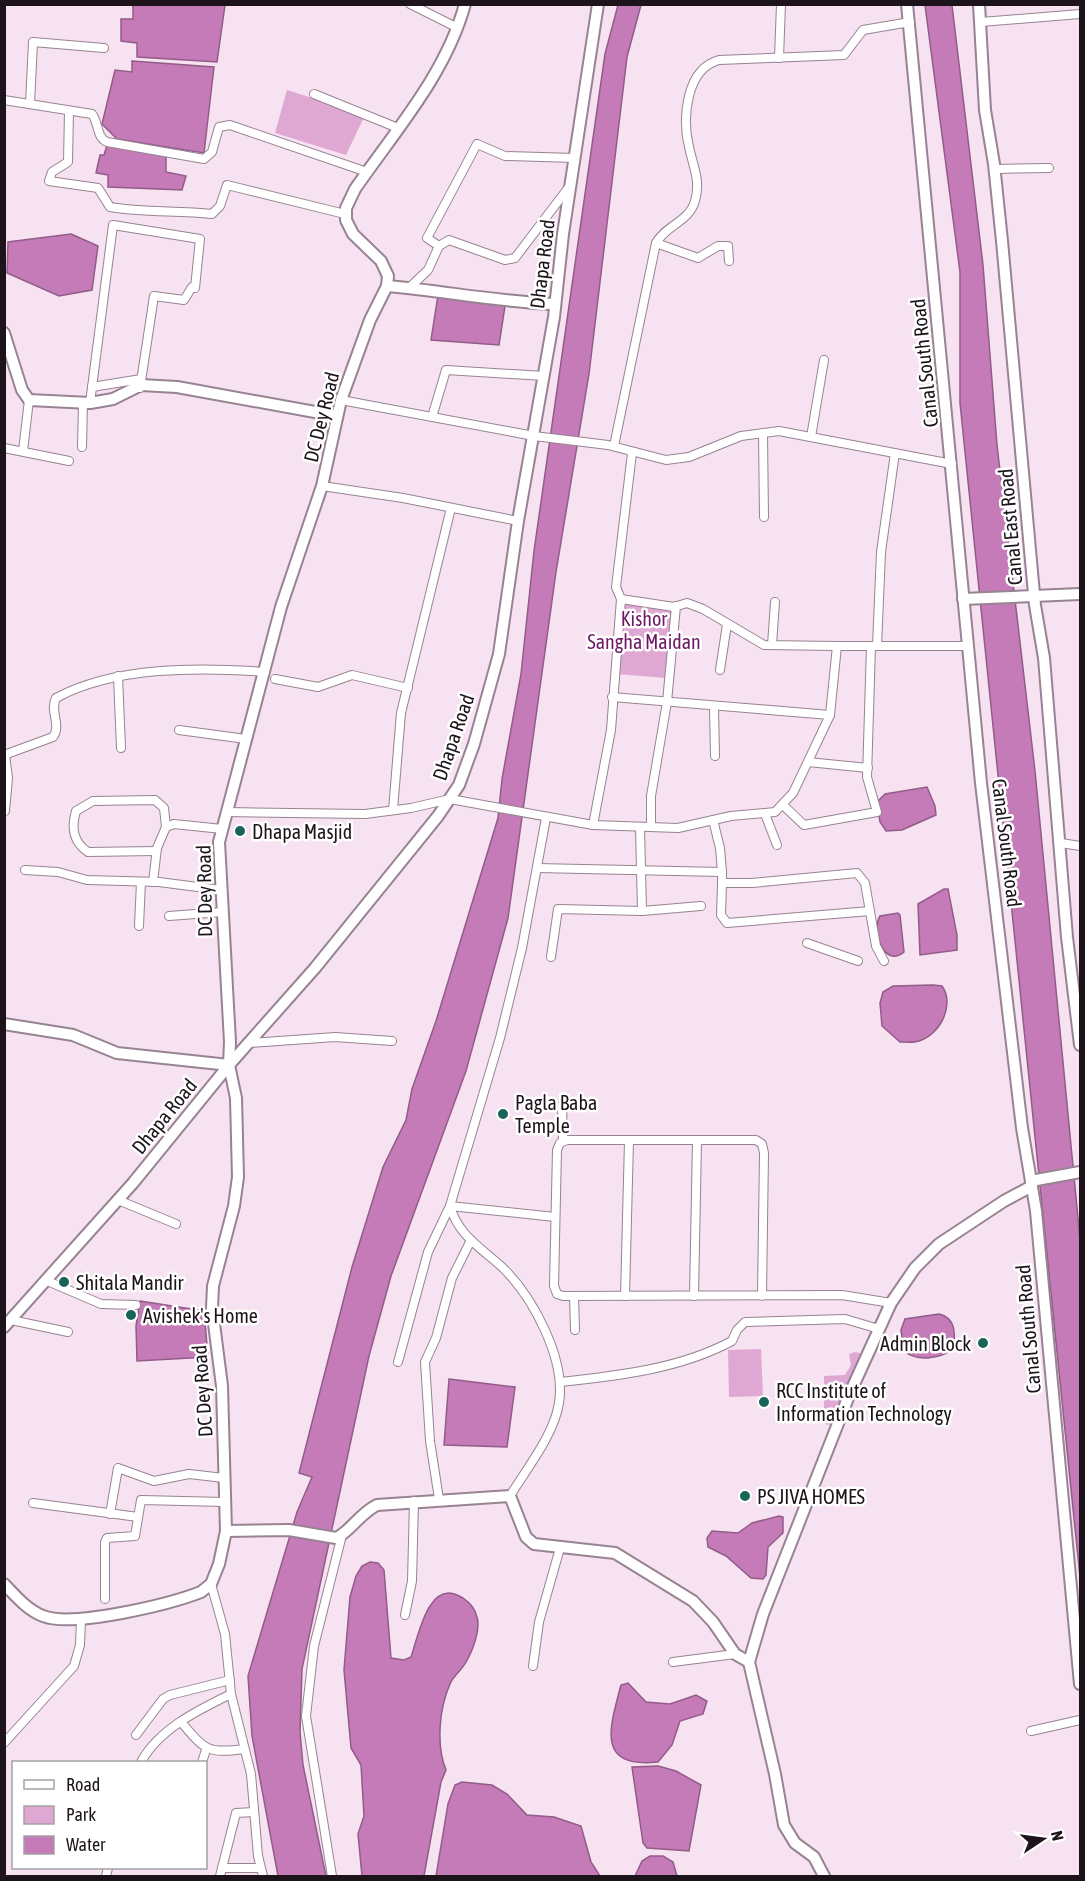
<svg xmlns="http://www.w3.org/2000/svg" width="1085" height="1881" font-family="'Asap Condensed',sans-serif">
	<rect width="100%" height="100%" fill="#f7e2f2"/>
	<g fill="#dea8d3">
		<path d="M287,90L365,115L346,155L275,133Z"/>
		<path d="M621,600L674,608L666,678L616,674Z"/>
		<path d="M761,1349L763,1396L729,1397L728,1350Z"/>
		<path d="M855,1352L860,1353L862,1358L832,1424L827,1425L824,1420V1376L845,1375L851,1365L849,1354Z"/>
	</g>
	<g fill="#c47bb7" stroke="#925c88" stroke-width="1.5">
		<path d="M133,5H225L217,62L137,57V43L121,41V19H133Z"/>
		<path d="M618,5H641L627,57L589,374L556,572L508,918L466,1071L391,1276L369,1356L302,1669L300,1732L303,1765L326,1876H278L252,1736L248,1676L297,1512L312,1477L299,1473L352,1267L383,1167L406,1120L412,1089L436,1021L498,818L502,779L521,674L534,551L605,54Z"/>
		<path d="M925,5H952L983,265L997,445L1035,771L1080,1239V1577L960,403V272Z"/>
		<path d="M132,61L214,67L204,153L117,139L102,124L115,70L132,72Z"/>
		<path d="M107,145L166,154V172L186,176L182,190L108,187V175L96,173L100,155H104Z"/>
		<path d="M71,234L98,246L92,290L59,296L7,273L8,242Z"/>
		<path d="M438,295L505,306L499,345L431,340Z"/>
		<path d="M927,787L935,806L936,815L902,830L886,831L880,822L877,802L885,794Z"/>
		<path d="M944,889H948L957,935V950L920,955L918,904Z"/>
		<path d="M898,913L900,915L904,952C884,969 871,930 880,916Z"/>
		<path d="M933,985L942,986C955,1004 941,1034 919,1041C913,1043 906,1042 900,1042L882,1026L880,1003L883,992L893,986Z"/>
		<path d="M140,1301L204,1311L208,1357L137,1361L136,1326Z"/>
		<path d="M939,1314C956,1318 955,1333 954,1348C942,1359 917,1362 904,1351L901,1330L905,1319Z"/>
		<path d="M449,1379L515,1387L507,1447L444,1445Z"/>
		<path d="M779,1516L783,1517V1533L768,1547L766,1575L763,1579L751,1578L726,1556L708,1547L707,1538L712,1531L738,1533L752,1523Z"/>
		<path d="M370,1562L378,1563L384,1570L391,1658L404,1660L411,1657C418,1637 428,1582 457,1595C465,1598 473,1605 476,1614C482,1627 473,1650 466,1662C462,1670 453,1676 450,1684C439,1709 436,1745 446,1770L441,1782L424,1876H362L358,1834L364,1816L361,1765L351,1748L344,1670L350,1597L356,1576L362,1566Z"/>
		<path d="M628,1683L646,1702L670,1704L696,1695L707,1701L703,1714L680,1721L672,1745L658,1762C595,1769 610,1727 621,1685Z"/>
		<path d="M658,1766L676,1771L701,1785L689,1851L647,1848L643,1843L632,1767Z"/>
		<path d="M462,1782L492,1785L507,1794L527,1815L554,1817L581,1826L591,1862L600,1876H436L448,1804L455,1785Z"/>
		<path d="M650,1856H663L673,1862L677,1876H635L642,1861Z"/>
	</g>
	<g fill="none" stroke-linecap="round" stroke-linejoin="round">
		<defs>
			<g id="street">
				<path d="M410,4L458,28"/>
				<path d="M981,22L1080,14"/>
				<path d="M779,58L781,4"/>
				<path d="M314,94L398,128"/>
				<path d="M4,100L92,114C99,123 96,137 107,142L204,159L212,152L219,127L230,125L367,172"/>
				<path d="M30,104L33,42L104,48"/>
				<path d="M69,111L68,162L52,172L49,181L98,188L110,207C144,213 178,210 212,214L220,206L227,185L345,214"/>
				<path d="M995,169L1049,168"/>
				<path d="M656,243L698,258L718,246H728L729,261"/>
				<path d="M439,246L427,238L477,144L505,156L575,158"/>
				<path d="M409,288L428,270L439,246L449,240L505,260L515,258L569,187"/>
				<path d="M92,387L141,379"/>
				<path d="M341,400L534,436L608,445L666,460L689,457L741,436L779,431L952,464"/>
				<path d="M90,403L113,225L200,239L195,288L192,287L184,300L154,296L140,388"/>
				<path d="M432,417L446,370L544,376"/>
				<path d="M763,433L764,517"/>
				<path d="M811,437L824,360"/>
				<path d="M614,446L656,243C666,225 689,222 695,201C701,181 693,166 689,147C682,118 686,69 719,60L844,55L863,30L910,22"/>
				<path d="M82,447L83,403"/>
				<path d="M4,448L69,461"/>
				<path d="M23,451L29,400"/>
				<path d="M632,453L616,587L621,599L674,607L687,603L703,609L764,645L837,646"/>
				<path d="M322,486L403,498L518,521"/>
				<path d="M772,645L775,602"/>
				<path d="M877,646L881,552L895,453"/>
				<path d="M720,670L727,624"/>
				<path d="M118,676L121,748"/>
				<path d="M275,679L318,687L352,675L408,688"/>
				<path d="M612,697L830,715"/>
				<path d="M714,707L715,756"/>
				<path d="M179,730L246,739"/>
				<path d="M4,755L53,737C62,725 49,711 56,698C115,666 200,667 265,672"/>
				<path d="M808,762L868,768"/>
				<path d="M784,806L804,825L877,812L867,777L871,646"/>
				<path d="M393,810L401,713L451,508"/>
				<path d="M5,811L8,778L5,755"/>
				<path d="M226,812L365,814L411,808L450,799L593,825L678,828L731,816L775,812L793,793L830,715L837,646H968"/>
				<path d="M765,814L777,845"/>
				<path d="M713,820L720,848L722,872"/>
				<path d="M593,825L611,730L621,599"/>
				<path d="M640,827L642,911"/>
				<path d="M651,827V796L667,702L676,606"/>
				<path d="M1061,843L1080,846"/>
				<path d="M156,851L88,852C73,842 71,828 76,811L93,801L155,800L164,808L166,827"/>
				<path d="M537,868L722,872V883H752L857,873L865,883L876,946L884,961"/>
				<path d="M25,870L58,872L87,880L159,882L221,890"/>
				<path d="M153,882L157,848L166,827L174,824L222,829"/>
				<path d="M722,883L721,915L727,923L870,911"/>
				<path d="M169,916L222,912"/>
				<path d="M139,926L141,882"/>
				<path d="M807,943L858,961"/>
				<path d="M551,957L558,909L642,911L701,906"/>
				<path d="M249,1043L335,1037L392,1041"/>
				<path d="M562,1105L563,1141"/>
				<path d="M118,1200L176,1224"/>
				<path d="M45,1280L101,1304L136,1305"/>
				<path d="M574,1296L575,1330"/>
				<path d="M625,1296L629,1141"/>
				<path d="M694,1296L697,1141"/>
				<path d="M762,1296L764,1153L762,1144L756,1140H567L560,1143L557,1150L554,1286L557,1294L563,1296L842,1295L891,1303"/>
				<path d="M11,1320L68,1332"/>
				<path d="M398,1362L428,1252L450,1206L555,1217"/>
				<path d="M560,1382C617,1376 680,1369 732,1341L737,1330L745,1322L845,1319L879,1329"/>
				<path d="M510,1496C527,1468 554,1435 559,1403C566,1359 533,1297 502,1267C481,1248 458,1235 450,1206L500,1038L522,948L546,818"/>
				<path d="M439,1499L430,1441L425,1362L436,1338L452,1278L471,1240"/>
				<path d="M33,1503L138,1517"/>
				<path d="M110,1514L118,1468L154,1481L189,1474L224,1478"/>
				<path d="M211,1584L225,1634L231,1694L251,1774L258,1856L263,1876"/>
				<path d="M105,1599V1542L107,1538L135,1536L141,1500L225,1502"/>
				<path d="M405,1615L412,1581L414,1501"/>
				<path d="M673,1662L735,1654"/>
				<path d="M533,1666L539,1622L560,1548"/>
				<path d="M181,1722C205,1750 207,1754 244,1749"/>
				<path d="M1031,1731L1080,1720"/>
				<path d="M136,1735L163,1699L170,1695L230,1680"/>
				<path d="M4,1743L74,1666L80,1645L81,1620"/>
				<path d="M141,1762C159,1729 198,1710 231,1694"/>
				<path d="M202,1762L206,1750"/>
				<path d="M222,1868H260"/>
				<path d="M106,1876L108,1868"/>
				<path d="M220,1876L236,1813L254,1812"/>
				<path d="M332,1876L306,1716L314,1646L342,1535"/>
			</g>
			<g id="secondary">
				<path d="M907,4L981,783L1022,1128L1036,1211L1080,1684"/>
				<path d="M979,4L985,110L994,164L1002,241L1035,605L1044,658L1067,937L1080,1045"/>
				<path d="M387,286C444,291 499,302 555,304"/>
				<path d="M4,333L22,390L29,400L90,403L113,399L141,385L177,387L337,416"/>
				<path d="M963,599L1080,594"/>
				<path d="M4,1024L73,1035L117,1053L229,1065"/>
				<path d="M1031,1181L1080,1172"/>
				<path d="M4,1327L133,1183L229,1065L315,968L438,816L459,785L474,744L499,654L518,521L554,317L563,234L598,4"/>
				<path d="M226,1531L289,1530L336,1538C350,1532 359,1514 377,1505L510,1496L526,1537L534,1544L615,1553L693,1601L713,1622L735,1654L749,1662"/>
				<path d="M4,1584C16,1596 27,1610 43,1616C73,1628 170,1604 201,1592L211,1584L219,1564L226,1531L222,1386L212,1308L213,1286L234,1206L238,1177L236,1098L229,1065L230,1042L219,842L281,607L322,486L341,400L370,320L387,286L388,276L381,261L353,234L346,220V208L355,189C395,131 446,74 465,4"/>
				<path d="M824,1876L814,1857L795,1843L784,1825L775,1774L749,1662L763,1614L850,1393L891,1303L915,1268L939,1244L1004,1201L1032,1186"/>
			</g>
		</defs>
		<use href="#street" stroke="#978392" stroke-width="10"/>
		<use href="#secondary" stroke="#978392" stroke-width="14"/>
		<use href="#street" stroke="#fff" stroke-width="8"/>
		<use href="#secondary" stroke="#fff" stroke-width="10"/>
	</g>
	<g fill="#18635a" stroke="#fff" stroke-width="2">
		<circle cx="240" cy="831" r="6"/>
		<circle cx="503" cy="1114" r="6"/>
		<circle cx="64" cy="1282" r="6"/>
		<circle cx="131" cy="1315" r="6"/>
		<circle cx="983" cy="1343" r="6"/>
		<circle cx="764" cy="1402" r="6"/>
		<circle cx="745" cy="1496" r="6"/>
	</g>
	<g text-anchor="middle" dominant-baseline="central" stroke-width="5" stroke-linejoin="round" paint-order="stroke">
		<g font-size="20" fill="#1c141a" stroke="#fff">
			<text transform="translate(542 264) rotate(-83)">Dhapa Road</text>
			<text transform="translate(924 363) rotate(-96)">Canal South Road</text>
			<text transform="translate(321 417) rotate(-76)">DC Dey Road</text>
			<text transform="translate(1010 527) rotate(-95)">Canal East Road</text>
			<text transform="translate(453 737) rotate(-71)">Dhapa Road</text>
			<text transform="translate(1007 843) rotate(83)">Canal South Road</text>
			<text transform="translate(204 891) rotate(-91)">DC Dey Road</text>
			<text transform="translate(164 1116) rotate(-51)">Dhapa Road</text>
			<text transform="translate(1028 1329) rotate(-95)">Canal South Road</text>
			<text transform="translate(202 1391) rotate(-94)">DC Dey Road</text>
		</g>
		<g font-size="20" fill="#6f1864" stroke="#fff">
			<text x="644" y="618">Kishor<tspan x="644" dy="23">Sangha Maidan</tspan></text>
		</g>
		<g font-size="20" fill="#1c141a" stroke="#fff" text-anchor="start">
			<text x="252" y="831">Dhapa Masjid</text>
			<text x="515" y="1102">Pagla Baba<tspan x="515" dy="23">Temple</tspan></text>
			<text x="76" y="1282">Shitala Mandir</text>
			<text x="143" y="1315">Avishek's Home</text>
			<text x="971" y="1343" text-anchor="end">Admin Block</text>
			<text x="776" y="1390">RCC Institute of<tspan x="776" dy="23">Information Technology</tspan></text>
			<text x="757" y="1496">PS JIVA HOMES</text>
		</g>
	</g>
	<rect width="1085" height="1881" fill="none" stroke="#1c141a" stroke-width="12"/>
	<rect x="12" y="1761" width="195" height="108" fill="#ffffff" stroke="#a4a1a3" stroke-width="1.5"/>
	<rect x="24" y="1780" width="30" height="9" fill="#ffffff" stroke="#a4a1a3" stroke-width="1.5"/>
	<text x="66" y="1791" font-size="18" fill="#1c141a">Road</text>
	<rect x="24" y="1806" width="30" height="18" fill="#dea8d3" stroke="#a4a1a3" stroke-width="1.5"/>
	<text x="66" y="1821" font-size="18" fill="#1c141a">Park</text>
	<rect x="24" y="1836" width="30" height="18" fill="#c47bb7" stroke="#a4a1a3" stroke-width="1.5"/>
	<text x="66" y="1851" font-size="18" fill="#1c141a">Water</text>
	<g transform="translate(1043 1839) rotate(77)" stroke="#ffffff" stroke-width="4.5" paint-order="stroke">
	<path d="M0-4.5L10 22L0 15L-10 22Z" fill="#1c141a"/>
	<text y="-9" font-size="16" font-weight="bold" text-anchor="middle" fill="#1c141a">N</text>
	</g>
</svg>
